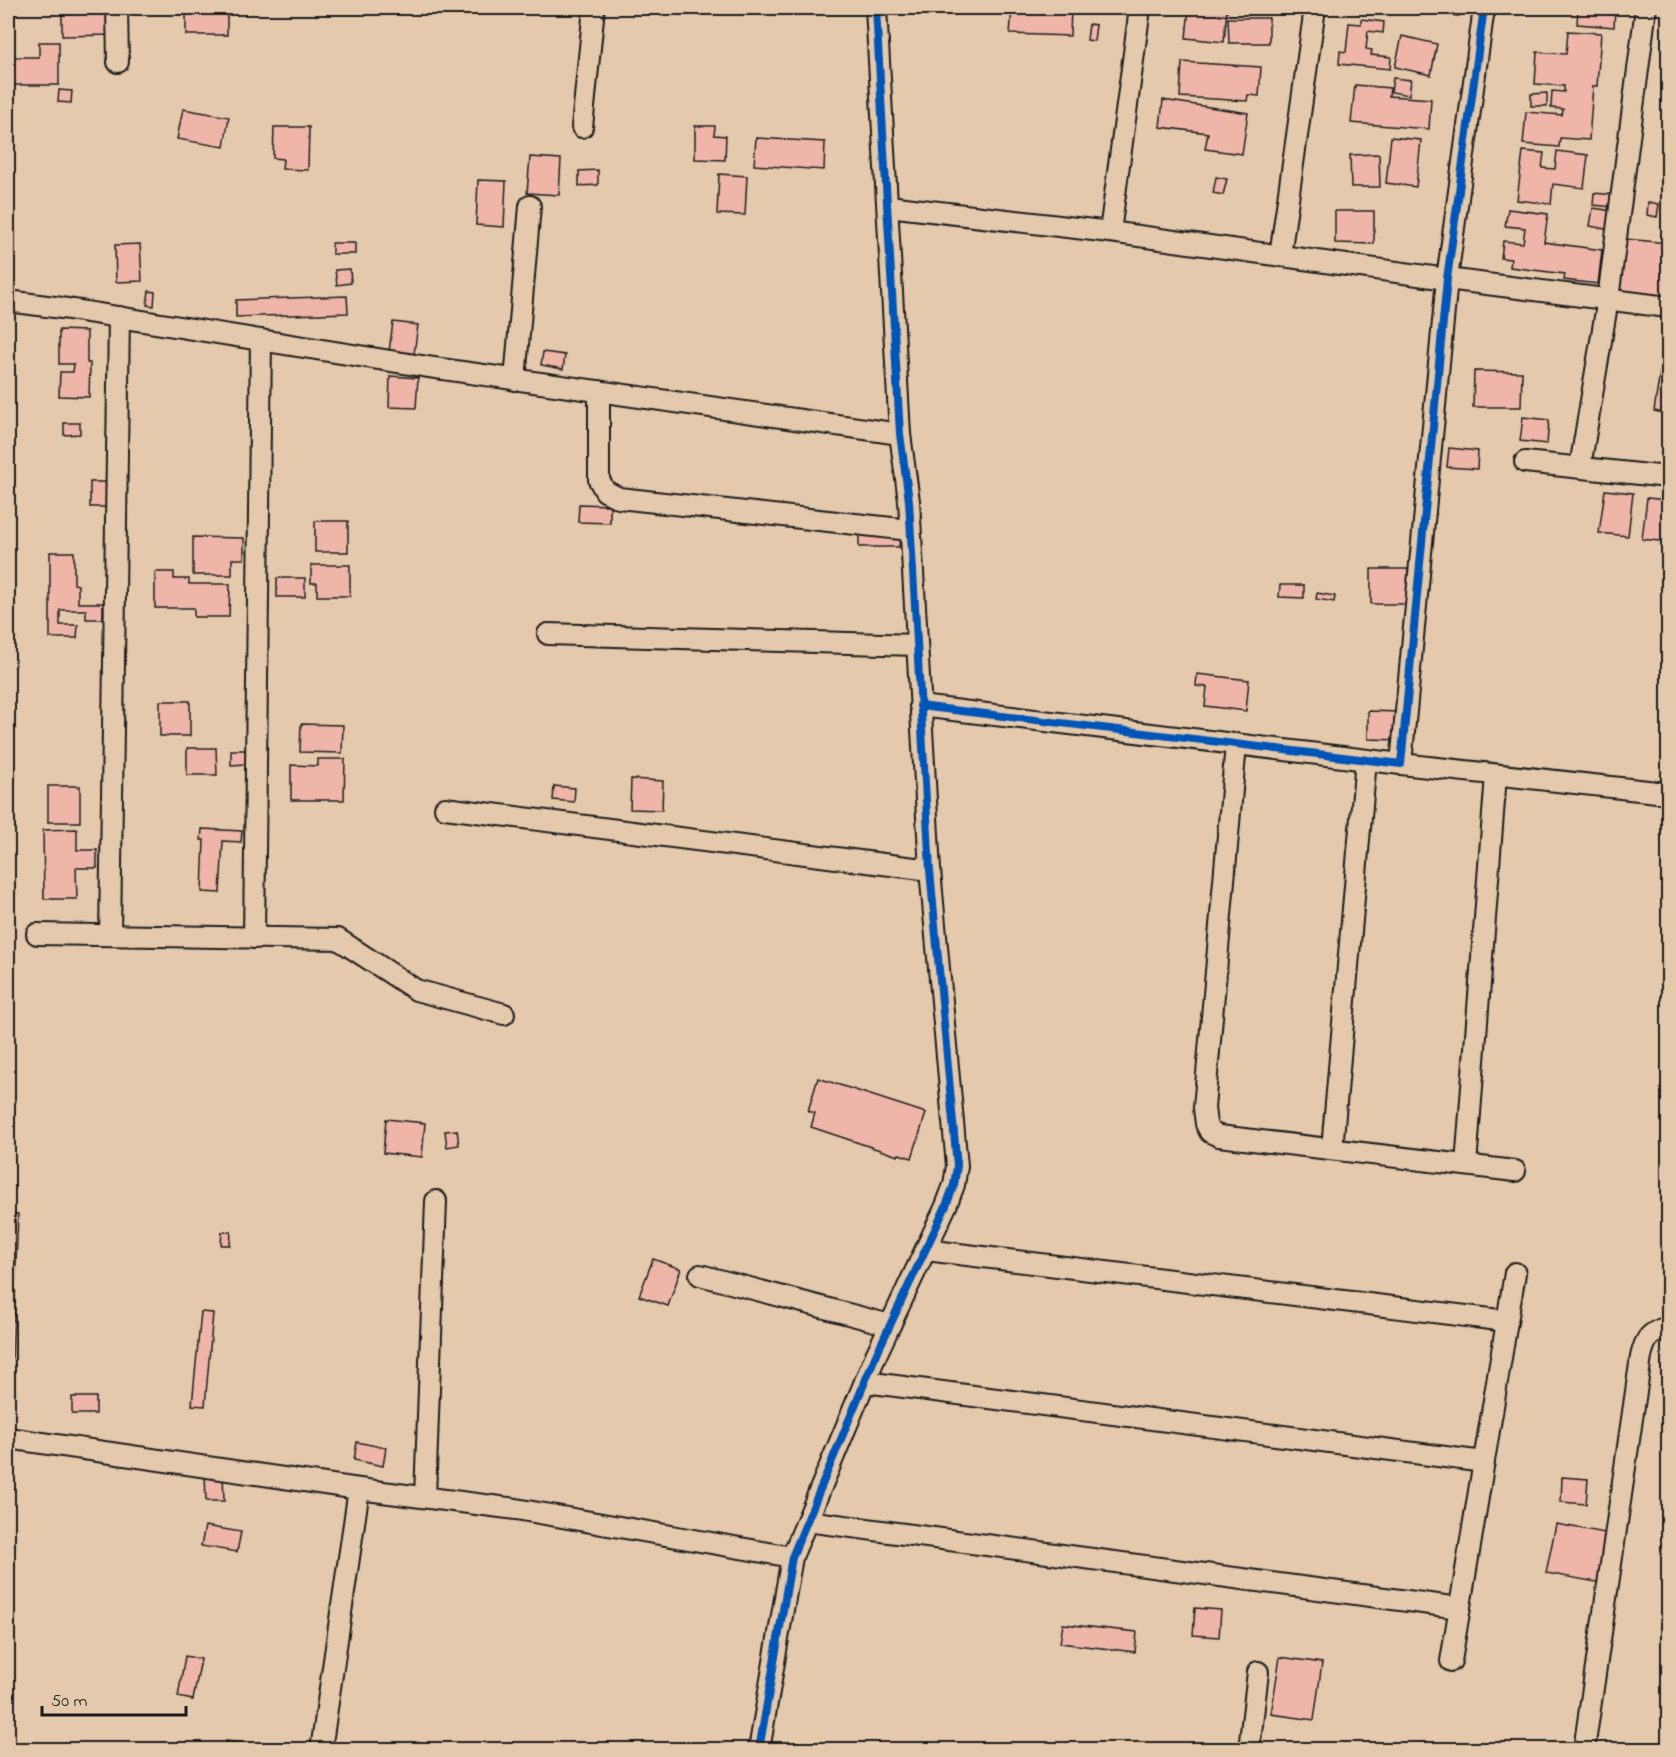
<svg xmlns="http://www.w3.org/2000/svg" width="1676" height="1757" font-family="'Indie Flower',sans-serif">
	<rect width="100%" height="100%" fill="#e5c9ac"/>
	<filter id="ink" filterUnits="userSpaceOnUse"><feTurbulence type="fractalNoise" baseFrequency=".0167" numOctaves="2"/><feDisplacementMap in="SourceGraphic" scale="12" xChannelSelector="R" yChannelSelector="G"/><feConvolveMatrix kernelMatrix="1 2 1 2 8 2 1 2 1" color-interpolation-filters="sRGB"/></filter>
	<g filter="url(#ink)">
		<g fill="#efb5a9" stroke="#1c1c1c" stroke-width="1.5">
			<path d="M62,8H113V35L62,36Z"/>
			<rect x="186" y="8" width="41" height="27"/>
			<path d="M1012,8H1071L1070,36L1010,34Z"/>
			<rect x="1113" y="8" width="15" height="5"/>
			<path d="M1189,8H1227L1224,42L1186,38Z"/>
			<path d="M1440,8H1460L1459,16L1439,14Z"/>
			<path d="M1578,8H1615L1614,27L1577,24Z"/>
			<path d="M1228,18H1269V43H1229Z"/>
			<path d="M1361,19L1384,22L1383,33L1368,31L1366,49L1372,50L1371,55L1391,57L1390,69L1339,64L1340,51L1346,52L1349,23L1361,24Z"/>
			<path d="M1089,24L1096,25L1094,41L1087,40Z"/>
			<path d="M1568,31L1601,33L1597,86H1593L1589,140L1560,138L1559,147L1523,144L1526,112L1562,115L1563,109L1551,108L1552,91L1564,92V86L1535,84L1537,52L1566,54Z"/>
			<path d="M1402,36L1437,44L1431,75L1395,67Z"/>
			<path d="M39,42H59V85H8V57H39Z"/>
			<path d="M1182,62L1261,67L1259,96L1248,95L1247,101L1180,97Z"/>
			<path d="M1393,78L1411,80L1409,95L1391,92Z"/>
			<path d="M1355,85L1390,88L1389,96L1431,99L1429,129L1351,123Z"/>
			<path d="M59,90L72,91L71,103L58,102Z"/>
			<path d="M1547,93V106H1531V94Z"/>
			<path d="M1163,100L1248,113L1242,154L1205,149L1208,133L1160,127Z"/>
			<path d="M183,109L229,117L224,147L177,139Z"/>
			<path d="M695,126H715L714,135L726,136L725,160L695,159Z"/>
			<path d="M274,127H309L308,170L282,169L283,159L273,158Z"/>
			<path d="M1391,137L1421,140L1416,187L1386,183Z"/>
			<path d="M756,138L825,142L824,170L754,165Z"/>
			<path d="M1523,151L1544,153L1542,168L1555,169L1557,151L1588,155L1584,188L1553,184L1551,204L1517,200Z"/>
			<path d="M1379,154L1380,187H1351L1350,155Z"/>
			<path d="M530,157L561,159L559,195L527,193Z"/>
			<path d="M598,170V185L579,186V171Z"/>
			<path d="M719,174L747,176L745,215L717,214Z"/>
			<path d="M1216,177L1227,179L1223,195L1213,193Z"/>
			<path d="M478,180L506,181L504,227L476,225Z"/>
			<path d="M1666,180H1668V208L1664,207Z"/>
			<path d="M1594,193L1614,195L1613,207L1593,205Z"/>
			<path d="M1648,202L1659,204L1657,217L1647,215Z"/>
			<path d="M1593,208L1613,211L1610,230L1590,226Z"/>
			<path d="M1508,209L1548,214L1544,242L1602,250L1598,284L1564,280L1565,274L1510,267L1511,259L1501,258L1503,241L1523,243L1525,228L1505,226Z"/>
			<path d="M1335,211H1374V244L1335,243Z"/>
			<path d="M1625,239L1668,243V303L1624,298L1620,290Z"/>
			<rect x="332" y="243" width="23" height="11"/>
			<path d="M140,244L142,281L116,282L115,245Z"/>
			<path d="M350,269L351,283L337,285L335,270Z"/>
			<path d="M149,291L155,292L154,306L147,305Z"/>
			<path d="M347,296L348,313L236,317V300Z"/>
			<path d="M393,322L418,325L414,354L389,351Z"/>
			<path d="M59,330L87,331V363H90L89,397L59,396L60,372H73L74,364H59Z"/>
			<path d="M1666,334H1668V414L1654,411Z"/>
			<path d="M543,352L565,355L563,369L541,365Z"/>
			<path d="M1474,371L1522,372L1521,407H1473Z"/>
			<path d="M390,376L418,378L416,408L389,407Z"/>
			<path d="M1523,417L1549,420L1547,444L1520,441Z"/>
			<path d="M64,423H80V434L64,435Z"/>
			<path d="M1449,448L1478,451L1477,469L1447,467Z"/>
			<rect x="90" y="482" width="18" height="25"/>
			<path d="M1605,490L1633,493L1628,536L1599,533Z"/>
			<path d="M1647,498L1668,500V542L1642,539Z"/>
			<path d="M579,504L610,505V523L578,522Z"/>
			<rect x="315" y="521" width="33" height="31"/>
			<path d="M859,532H900L899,547H859Z"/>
			<path d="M193,537L244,538V559H232V575H193Z"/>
			<path d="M50,552H74V584L78,585V603H103V619H86V610H60V625H78L77,638H50Z"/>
			<path d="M311,565H350V596H317V583H311Z"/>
			<rect x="1371" y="569" width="37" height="35"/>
			<path d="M155,572H174V579H189V584H230L229,617H194V608H155Z"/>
			<rect x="277" y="578" width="28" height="19"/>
			<path d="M1280,585H1304V598L1279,597Z"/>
			<path d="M1317,593L1335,596L1334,602L1316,599Z"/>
			<path d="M1197,674L1249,680L1246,711L1205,706L1207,687L1196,686Z"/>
			<rect x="160" y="701" width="30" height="35"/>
			<path d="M1368,711L1400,712L1399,740L1368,739Z"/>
			<path d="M301,724L343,725L342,753L300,752Z"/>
			<path d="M187,748H216L217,775H187Z"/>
			<path d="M231,750H246V764L231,765Z"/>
			<path d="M318,759H345L344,800H291V765L318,766Z"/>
			<path d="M631,779L663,781L662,810L630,809Z"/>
			<rect x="48" y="786" width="32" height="36"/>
			<path d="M554,786L575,788L574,802L553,800Z"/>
			<path d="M77,829V850H97V868H76L77,899H44L43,830Z"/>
			<path d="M202,829L242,831L241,842L223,841L220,893L202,892L204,840H201Z"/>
			<path d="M818,1078L926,1113L912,1158L899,1154L898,1156L811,1127L815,1113L808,1111Z"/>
			<path d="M386,1119L425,1123L422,1157L383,1153Z"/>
			<path d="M457,1130L459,1145L447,1147L445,1131Z"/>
			<path d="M8,1213L18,1214L12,1363H8Z"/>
			<path d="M222,1232H231L230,1245H221Z"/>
			<path d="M653,1259L681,1269L668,1306L639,1296Z"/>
			<path d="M201,1312L213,1313L205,1406L192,1405Z"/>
			<rect x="72" y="1397" width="24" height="17"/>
			<path d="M357,1442L386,1448L383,1466L354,1460Z"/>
			<path d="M223,1473L224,1501H206L205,1474Z"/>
			<path d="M1562,1477L1588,1479L1586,1504L1561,1502Z"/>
			<path d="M1556,1524L1611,1534L1602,1583L1546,1573Z"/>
			<path d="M205,1526L241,1532L237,1552L201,1546Z"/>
			<path d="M1195,1608L1221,1610L1219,1637L1193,1635Z"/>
			<path d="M1063,1624L1137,1632L1135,1652L1060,1643Z"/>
			<path d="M185,1656L201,1659L193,1700L178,1697Z"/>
			<path d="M1280,1657L1322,1663L1314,1720L1271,1714Z"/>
			<path d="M226,1741L262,1746V1750H225Z"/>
		</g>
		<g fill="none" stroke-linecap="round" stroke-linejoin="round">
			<defs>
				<g id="minor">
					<path d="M117,8L118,62"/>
					<path d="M582,127L594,8"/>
					<path d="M888,206L1110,232L1447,279L1668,307"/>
					<path d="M1110,232L1140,8"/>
					<path d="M1280,256L1315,8"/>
					<path d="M8,301L62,308L428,367L900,434"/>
					<path d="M515,380L530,206"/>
					<path d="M599,391V480L605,491L619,498L910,530"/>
					<path d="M1525,462L1668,477"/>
					<path d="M1580,467L1608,299L1646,8"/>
					<path d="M548,634L917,645"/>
					<path d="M920,706L1401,764L1447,279L1484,8"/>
					<path d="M1236,744L1204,1108L1206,1124L1210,1132L1219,1136L1515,1171"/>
					<path d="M1401,764L1666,793"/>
					<path d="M445,808L930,870"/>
					<path d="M37,934L338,939L416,990L504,1014"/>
					<path d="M110,935L119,317"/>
					<path d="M254,938L261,340"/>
					<path d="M1332,1149L1366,760"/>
					<path d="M1466,1165L1496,775"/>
					<path d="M926,1250L1507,1321"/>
					<path d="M700,1275L890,1325"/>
					<path d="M865,1382L1484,1462"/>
					<path d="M8,1438L359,1489L516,1509L792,1557"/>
					<path d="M425,1497L436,1201"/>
					<path d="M807,1521L1460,1608"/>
					<path d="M1451,1661L1515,1273"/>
					<path d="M321,1750L359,1489"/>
					<path d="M759,1750L792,1557L876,1355L946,1206L954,1185L957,1166L930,870L909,501L900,434L876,8"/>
					<path d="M1249,1750L1258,1672"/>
					<path d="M1584,1750L1641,1357C1645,1338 1650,1332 1668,1327"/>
				</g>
			</defs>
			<use href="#minor" stroke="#1c1c1c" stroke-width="24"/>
			<use href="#minor" stroke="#e5c9ac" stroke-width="20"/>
			<defs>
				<g id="cycleway">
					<path d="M920,706L1401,764L1447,279L1484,8"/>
					<path d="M759,1750L792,1557L876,1355L946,1206L954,1185L957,1166L930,870L909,501L900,434L876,8"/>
				</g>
			</defs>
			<use href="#cycleway" stroke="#e5c9ac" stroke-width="11"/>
			<use href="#cycleway" stroke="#0057b8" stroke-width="8"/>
		</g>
	</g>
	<rect width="1676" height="1757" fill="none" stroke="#e5c9ac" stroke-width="30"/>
	<rect x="15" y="15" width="1646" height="1727" fill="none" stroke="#1c1c1c" stroke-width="2" filter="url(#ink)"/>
	<path d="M42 1706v9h144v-9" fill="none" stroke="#1c1c1c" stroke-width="3"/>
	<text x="51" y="1706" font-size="18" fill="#1c1c1c" stroke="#e5c9ac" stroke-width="4.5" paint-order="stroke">50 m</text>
</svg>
